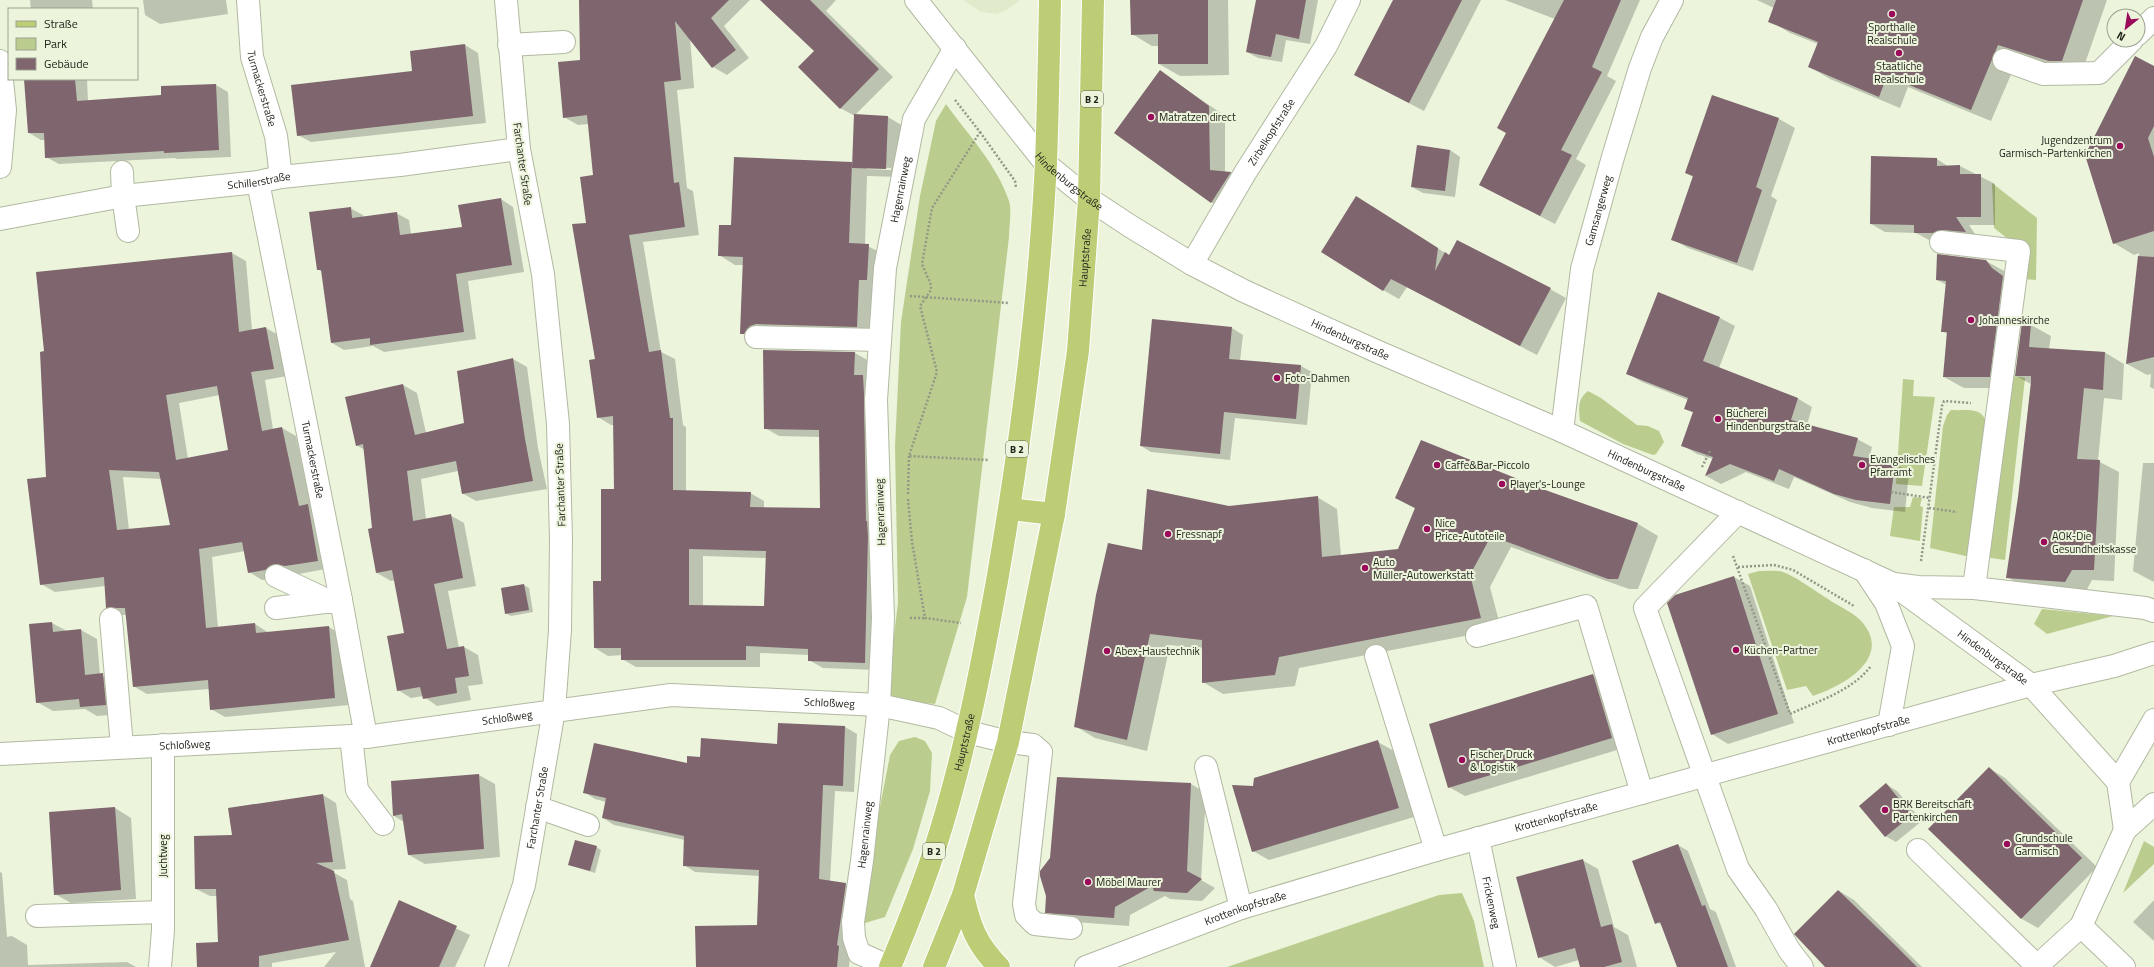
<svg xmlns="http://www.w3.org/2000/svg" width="2154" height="967" font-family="'Titillium Web',sans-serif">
	<rect width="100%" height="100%" fill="#ecf4dc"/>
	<path fill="#e1ebcb" d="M963,0H1020L1007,10L996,14L981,12Z"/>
	<g fill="#bbcd8e">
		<path d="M946,104C968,135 996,163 1009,201C1012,210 1009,226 1009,237L967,597L935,704L886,699L898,603L895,446L901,322L920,196L936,121Z"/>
		<path d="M1992,183L2037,218L2036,280L2021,279V249L1994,228Z"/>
		<path d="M2009,375L2025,378L2005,560L1984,557Z"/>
		<path d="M1903,379L1914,380L1913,396L1935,397L1922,486L1896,484Z"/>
		<path d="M1588,391L1601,398L1637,425L1648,426L1659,431L1664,442L1656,454L1653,455L1623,444L1580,421C1579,408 1577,400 1588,391Z"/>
		<path d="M1951,410C1970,411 1982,406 1988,426L1970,557L1930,548L1943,426L1947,415Z"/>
		<path d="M1913,497L1922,498L1920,506L1923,507L1920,541L1890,536L1894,507H1910Z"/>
		<path d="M1759,571C1766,571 1776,570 1783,572C1795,576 1817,592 1828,599C1838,606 1855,613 1863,623C1892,659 1843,686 1813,696L1806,686L1787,690L1748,574Z"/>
		<path d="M2042,609L2113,616L2047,634L2034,624Z"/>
		<path d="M915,737L925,741L932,753L930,791L913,849L885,917L862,924L864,890L890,755L899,741Z"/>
		<path d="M2144,841L2154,847V864L2123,893Z"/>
		<path d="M1462,893L1474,921L1484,967H1227L1439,895Z"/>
	</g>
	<g fill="#0003" fill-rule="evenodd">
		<path d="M30,0H92L93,9H31Z"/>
		<path d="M143,0H226L228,14L160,24L145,15Z"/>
		<path d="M580,0H750L724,26L749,58L727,75L713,67L690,37L694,88L677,90L687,188L693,191L699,235L643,242L661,352L675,359L683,425L686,427V491L750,493L764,501V509H821L820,437L779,436L765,428L764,351L855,353L869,361L878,670L823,668L809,660V655L760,653V667H636L622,659V655L608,656L595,648L615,490L614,425H611L598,417L594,176L589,124L578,125L564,117L581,61ZM703,556L767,558L765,607L703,606Z"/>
		<path d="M762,0H836L826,11L893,77L855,115L888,117L903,126L901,177L867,176L865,245L884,254L872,336L757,342L741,333L744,265H735L719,255L732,226L853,163L855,116L840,108L815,51ZM867,167L891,168V170L867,169Z"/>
		<path d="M1131,0H1228L1229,75L1180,76L1159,64V46H1152L1132,34Z"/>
		<path d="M1257,0H1318L1310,44L1286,40L1282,62L1258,58L1247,52Z"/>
		<path d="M1394,0H1481L1424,111L1370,83Z"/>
		<path d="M1505,0H1640L1607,76L1616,81L1576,159L1586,165L1555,224L1496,193L1507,133L1555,19Z"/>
		<path d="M1757,0H2107L2082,72L2071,73L2019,56L1991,121L1908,87L1900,108L1830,79L1810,67L1818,44L1790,33L1770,21L1774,8Z"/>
		<path d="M465,45L478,53L486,123L311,142L298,135L413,72L411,52Z"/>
		<path d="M2154,67V389L2150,387L2151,374L2147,375L2127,364L2139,253L2134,255L2114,243Z"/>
		<path d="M1161,72L1225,116V172H1231L1247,181L1227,211L1211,202Z"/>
		<path d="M25,79H87L88,101L162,96L216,85L228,92L231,157L177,159L175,158L59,164L46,157L45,140H41L29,133Z"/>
		<path d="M1713,96L1779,119L1795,128L1771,196L1777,200L1753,271L1688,248L1672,239L1693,177L1686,173Z"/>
		<path d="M1450,150L1460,157L1455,197L1423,193L1412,187Z"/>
		<path d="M1937,159L1949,167L1960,166L1995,184V225H1969L1979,240H1929L1916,233L1885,232L1871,224Z"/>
		<path d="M501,199L513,207L524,272L468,281L476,339L384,352L373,346L344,350L332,343L322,272L318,269L350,208L363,215V217L396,213L409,220L411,234L463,228Z"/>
		<path d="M1372,206L1450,256L1550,289L1566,298L1537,355L1407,287L1399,299L1383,290Z"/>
		<path d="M232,253L246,261L252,330L266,328L280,336L287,376L265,380L273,429L282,428L296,436L311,507L322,513L331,568L299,574L289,571L280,577L262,580L249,572L245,551L212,557L218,628L255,624L269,633L329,627L342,635L349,705L225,717L211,709L209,689L147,694L133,686L127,615H121L107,607L105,586L55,592L41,584L47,478ZM220,395L229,450L188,459L179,403ZM123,477L161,479L171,526L129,530Z"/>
		<path d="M1986,261L2006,272L2009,388H1964L1944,377L1947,334L1942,331L1947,285L1937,280Z"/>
		<path d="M1658,293L1720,318L1735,326L1719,368L1797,398L1812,407L1807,425L1857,439L1872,447L1869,459L1894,463L1909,472L1905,512L1872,508L1850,502L1794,477L1789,489L1746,472L1721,484L1706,476L1713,459L1697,454L1682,445L1694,413L1685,408L1688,400L1642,382L1627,373Z"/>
		<path d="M1153,320L1232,328L1243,335L1240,361L1301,366L1312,372L1307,425L1235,418L1230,460L1151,452L1141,446Z"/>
		<path d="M2023,324L2031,325L2051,336L2049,349L2104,352L2124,364L2122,400L2104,398L2098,461L2119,472L2114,581L2092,580L2085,593L2026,588L2007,577L2019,497L2031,384L2016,376Z"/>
		<path d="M513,359L527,367L538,448L547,489L476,501L462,493L458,471L421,479L426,519L450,515L464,523L476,586L448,591L459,648L464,647L478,655L483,684L468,686L471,700L437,706L423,696L411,698L398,690L405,633L395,580L391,581L377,573L365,450L356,445L403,385L417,393L426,433L466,424Z"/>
		<path d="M2143,463H2154V582L2133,571Z"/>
		<path d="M1547,492L1638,524L1658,536L1638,589H1629L1511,547L1490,587L1501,629L1299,668L1295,686L1223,694L1203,682V649L1170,645L1147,751L1095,738L1075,726L1143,551L1229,507L1317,497L1337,509L1341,556L1399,550L1416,509L1396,498Z"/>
		<path d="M1734,577L1750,586L1794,723L1728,744L1712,734Z"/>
		<path d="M524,585L529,588L533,612L511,616L506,613Z"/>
		<path d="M52,623L67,631L81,630L97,639L100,675L119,684L121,714L97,716L85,709L53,711L37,702Z"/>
		<path d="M1592,675L1608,684L1627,747L1465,796L1449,787Z"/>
		<path d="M779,724L845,727L857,734L854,792L835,791L830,882L845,884L857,891L849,967H697L758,926L760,876L695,872L684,865L685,840L614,825L603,818L606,802L595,799L584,792L688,764L701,758L778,745Z"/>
		<path d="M1378,742L1394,751L1414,817L1269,860L1253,851V788Z"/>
		<path d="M1989,768L2005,778L2097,867L2038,928L2022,919L1930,829Z"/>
		<path d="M479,775L495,784L500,857L425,864L409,855L404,822L394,816L392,782Z"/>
		<path d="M1191,784L1206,793L1201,880L1215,888L1202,901L1170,899L1165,896L1130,915L1129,926L1061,921L1046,912L1048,896Z"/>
		<path d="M1886,784L1897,791L1922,821L1896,842L1885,836Z"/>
		<path d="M323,795L336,803L346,869L329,870L347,880L350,899L353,901L365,967H324L336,952L272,963V967H198L219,943L218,896H210L196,889L233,836Z"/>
		<path d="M115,808L131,818L136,899L71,903L55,894Z"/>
		<path d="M1678,845L1688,851L1710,909L1716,912L1736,967H1678L1663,926L1657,922Z"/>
		<path d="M596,847L601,850L595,873L569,865Z"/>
		<path d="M1582,860L1598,869L1614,927L1628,935L1637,967H1581L1579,960L1555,967L1539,957Z"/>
		<path d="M0,872L2,873L7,937L12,936L27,945L28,965L127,962L136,967H0Z"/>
		<path d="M1839,891L1854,900L1922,967H1828Z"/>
		<path d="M2154,900V941L2133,922Z"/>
		<path d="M400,902L470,935L455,967H371Z"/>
	</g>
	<g fill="#7e656e" fill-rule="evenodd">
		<path d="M579,0H729L711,18L736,50L712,68L675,21L681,80L664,82L674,183L679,182L685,227L629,235L649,352L661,350L670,418H673V490L751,492L750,507L820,508L819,430L764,429L763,350L855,352L854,375H863L864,394L866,521H867L868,537L865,663L808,661V649L746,646V660H621V648H594L593,581H601V489H614L613,416L597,418L589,360L595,359L572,224L586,223L580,177L593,175L587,115L563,118L558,62L580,60ZM689,549L766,551L764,606L689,605Z"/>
		<path d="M760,0H810L879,69L840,109L798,67L814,51Z"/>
		<path d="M1130,0H1208V64H1158V34L1131,35Z"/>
		<path d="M1256,0H1306L1299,39L1276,34L1271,57L1246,52Z"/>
		<path d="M1393,0H1462L1409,103L1354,75Z"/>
		<path d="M1564,0H1621L1592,67L1602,72L1561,150L1572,155L1540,216L1479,185L1506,133L1497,128Z"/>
		<path d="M1776,0H2083L2062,61H2049L1998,45L1971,110L1887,76L1879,97L1808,67L1818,42L1768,22Z"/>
		<path d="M465,44L473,116L297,136L291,85L412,71L410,51Z"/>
		<path d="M2135,56L2154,66V126L2148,138L2154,157V231L2113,244L2085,155Z"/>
		<path d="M1160,70L1209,106L1210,170L1231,172L1211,203L1114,133Z"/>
		<path d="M24,79H75L77,101L161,95V86L216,84L219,150L164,153V151L45,158L44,133H28Z"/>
		<path d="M1712,95L1779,118L1756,187L1762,190L1737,263L1671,240L1693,176L1685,173Z"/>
		<path d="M854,114L888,116L886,169L852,168Z"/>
		<path d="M1417,145L1450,150L1445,191L1411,187Z"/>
		<path d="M1871,156L1937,158V166L1960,165V174H1981V217H1956L1966,232L1942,230L1933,233H1914V225L1870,224Z"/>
		<path d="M734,157L852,162L849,243L869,244L867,280H859L857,327L756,324L750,326L744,334H740L743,257L718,256L719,225H731Z"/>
		<path d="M1356,196L1438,248L1435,271L1445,252L1449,255L1457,240L1551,288L1520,346L1391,279L1383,291L1321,252Z"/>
		<path d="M501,198L512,265L456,274L464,332L370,345V338L331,343L321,270H317L309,212L351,207L352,218L397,212L400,235L462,227L458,205Z"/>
		<path d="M232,252L239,332L266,327L274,369L251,372L262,431L282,427L299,506L308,504L318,561L285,566L275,564L265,570L248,573L242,542L199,549L206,628L255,623L256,633L329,626L335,698L210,710L208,680L133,687L125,608H106L104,577L40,585L27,479L46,477L40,352L44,351L36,272ZM217,386L228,450L176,460L166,395ZM109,470L159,472L170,525L117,530Z"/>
		<path d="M1937,254L1986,260L1992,268L2003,276L1990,377H1943L1947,332H1941L1946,281L1936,280Z"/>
		<path d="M2138,256L2154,257V357L2126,364Z"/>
		<path d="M1658,292L1720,317L1703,361L1798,398L1791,420L1858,438L1853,456L1895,462L1890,504L1856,500L1834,494L1779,469L1774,481L1730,464L1705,476L1713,457L1681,446L1693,412L1684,409L1688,398L1626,374Z"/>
		<path d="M1152,319L1232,327L1229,359L1301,365L1296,419L1224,412L1220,454L1140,446Z"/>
		<path d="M2022,322L2031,324L2029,347L2105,352L2103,390L2084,388L2077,459L2100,460L2094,570H2072L2065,582L2006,578L2018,497L2031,382V376H2015Z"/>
		<path d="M513,358L525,439L533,481L462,494L456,461L407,471L413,521L451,514L463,578L434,584L447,649L464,646L469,676L455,678L457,693L423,699L420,687L397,691L387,636L404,633L392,570L376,573L368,529L372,528L363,444L356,446L345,397L403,384L415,435L464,423L457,371Z"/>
		<path d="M1421,440L1548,491L1638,523L1618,579H1608L1491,536L1470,575L1481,618L1279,657L1275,675L1202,683V640L1150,634L1127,740L1074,727L1096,595L1108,543L1142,550L1147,489L1229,506L1318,496L1322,557L1398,549L1415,508L1395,498Z"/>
		<path d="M1734,576L1778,714L1711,735L1667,603L1675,595Z"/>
		<path d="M524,584L529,610L505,614L501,588Z"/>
		<path d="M52,622L53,632L81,629L85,675L103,673L106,705L80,707L79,699L36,703L29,624Z"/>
		<path d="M1593,674L1612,738L1448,788L1429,724Z"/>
		<path d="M778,723L845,726L843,786L823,785L819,879L846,883L837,945L839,946L837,967H696L695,926L757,925L759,870L683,866L684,836L602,818L606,798L583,793L594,743L687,763V756L700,757L701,738L777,744Z"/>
		<path d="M1378,740L1399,808L1252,852L1232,785L1253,786L1254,778Z"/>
		<path d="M1989,767L2082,858L2021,919L1928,829Z"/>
		<path d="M479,774L484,849L408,855L402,814L393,816L391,781Z"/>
		<path d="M1057,777L1191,783L1187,871L1202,879L1187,893L1154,891L1152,886L1115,907L1114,918L1045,913L1046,896L1040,876V871L1050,858Z"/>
		<path d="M1886,783L1912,815L1885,837L1859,806Z"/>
		<path d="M323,794L333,862L316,863L334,871L349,940L259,956V967H197L196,943L218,942L216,889H195L194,836L232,835L228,808Z"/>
		<path d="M115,807L121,890L54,895L49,812Z"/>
		<path d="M575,840L597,846L590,871L568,865Z"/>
		<path d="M1678,844L1702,906L1705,905L1728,967H1677L1660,922L1655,924L1632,861Z"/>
		<path d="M1583,859L1601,927L1612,924L1622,962L1604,967H1580L1575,948L1538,958L1516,877Z"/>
		<path d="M1838,890L1893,943L1917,967H1825L1794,934Z"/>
		<path d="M399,900L457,926L439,967H370Z"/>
	</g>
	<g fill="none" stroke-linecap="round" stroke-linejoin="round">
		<defs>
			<g id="minor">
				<path id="s1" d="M248,0L252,57L276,136L281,177"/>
				<path id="s2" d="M916,0L1046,164L1089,199L1130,226L1192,264L1244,291L1376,351L1562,431L1891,583L2031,685L2118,782L2125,830"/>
				<path d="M2138,34L2154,18"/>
				<path d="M509,45L564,42"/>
				<path d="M2004,60L2043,74L2099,73L2132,40"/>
				<path d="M0,61L5,110L0,167"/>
				<path d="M122,172L123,196L128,231"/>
				<path id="s3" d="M258,182L341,600L366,737"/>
				<path id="s4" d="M0,219L123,196L258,182L281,177L400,165L519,149"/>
				<path d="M1941,242L2019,251L1974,588"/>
				<path id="s5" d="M1192,264L1245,173L1326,46L1349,0"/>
				<path d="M756,337L880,340"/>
				<path id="s6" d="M1562,431L1582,269L1613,157L1640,68L1652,37L1672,0"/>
				<path d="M1738,512L1645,608L1738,869L1766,909L1789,950L1802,967"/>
				<path d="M1864,570L1886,603L1903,646L1889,725"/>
				<path d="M276,576L331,602"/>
				<path d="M1894,584L1918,587L1974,588L2145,608L2154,611"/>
				<path d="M276,608L341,600"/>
				<path d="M111,619L122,747"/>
				<path d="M1477,636L1586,606L1642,793"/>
				<path d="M1376,656L1436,850"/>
				<path d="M351,736L357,790L383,824"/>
				<path id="s7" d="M0,754C117,747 234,743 351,736L366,737L671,695L879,705L939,718L968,732L1008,742L1033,745L1041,752L1024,904L1026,915L1035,924L1071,928"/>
				<path d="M1206,767L1241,908"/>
				<path d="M2118,782L2154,720"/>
				<path d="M537,807L588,825"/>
				<path id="s8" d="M1478,838L1505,967"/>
				<path d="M1918,850L2037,966"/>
				<path d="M37,916L163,912"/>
				<path d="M2081,926L2124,967"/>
				<path d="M160,967L163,930V745"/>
				<path id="s9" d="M496,967L524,885L554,710L560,630L561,539L558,424L543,274L519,149L506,0"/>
				<path id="s10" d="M890,967L859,953L854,938L853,922L862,861L879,705L883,618L876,400L885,268L914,119L955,48"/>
				<path id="s11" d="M1086,967L1241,908L1436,850L2031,685L2114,666L2154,653"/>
				<path d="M2036,967L2081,926L2125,830L2154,804"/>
			</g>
			<g id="major">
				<path d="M1009,509L1054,514"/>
				<path d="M963,895C970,926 976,944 999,967"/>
				<path id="s12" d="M890,967C907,926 924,884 937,842C964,757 981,669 997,581C1021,443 1039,303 1046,163C1048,109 1049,54 1050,0"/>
				<path id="s13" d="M934,967L963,895L1008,742L1054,514L1078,351L1089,199L1093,0"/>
			</g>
		</defs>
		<use href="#minor" stroke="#b1b9a1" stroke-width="24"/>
		<use href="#major" stroke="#fff" stroke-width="24"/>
		<g stroke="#929886" stroke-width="2.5" stroke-dasharray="2 2" stroke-linecap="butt">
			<path d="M955,100L980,132L932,208L922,264L931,285V290L920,306L937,372L909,456L989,460"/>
			<path d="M980,132L1015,181L1016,188"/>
			<path d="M910,296L1009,303"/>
			<path d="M1702,467L1710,451"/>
			<path d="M1891,492L1930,498"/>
			<path d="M908,494L909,456"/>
			<path d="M908,499L912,542L925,618L961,623"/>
			<path d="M1929,508L1957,512"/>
			<path d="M1733,556L1790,714C1818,701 1852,691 1871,666"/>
			<path d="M1921,561L1942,406L1944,401L1971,403"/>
			<path d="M1738,567L1774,565L1793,570L1854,606"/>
			<path d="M910,618H925"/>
		</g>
		<use href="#minor" stroke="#fff" stroke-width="22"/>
		<use href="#major" stroke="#bccd76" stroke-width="22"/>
	</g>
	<g fill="#9a0b5c" stroke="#ecf4dc" stroke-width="1.5">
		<circle cx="1892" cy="14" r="4"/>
		<circle cx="1899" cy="53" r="4"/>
		<circle cx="1151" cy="117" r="4"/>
		<circle cx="2120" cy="146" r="4"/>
		<circle cx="1971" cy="320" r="4"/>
		<circle cx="1277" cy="378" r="4"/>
		<circle cx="1718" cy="419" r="4"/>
		<circle cx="1437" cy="465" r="4"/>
		<circle cx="1862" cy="465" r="4"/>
		<circle cx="1502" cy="484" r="4"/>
		<circle cx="1427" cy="529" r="4"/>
		<circle cx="1168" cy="534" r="4"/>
		<circle cx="2044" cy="542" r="4"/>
		<circle cx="1365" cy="568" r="4"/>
		<circle cx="1736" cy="650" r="4"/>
		<circle cx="1107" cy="651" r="4"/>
		<circle cx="1462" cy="760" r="4"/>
		<circle cx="1885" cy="810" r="4"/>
		<circle cx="2007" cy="844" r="4"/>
		<circle cx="1088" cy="882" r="4"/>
	</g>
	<g text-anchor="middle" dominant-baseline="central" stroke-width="4" stroke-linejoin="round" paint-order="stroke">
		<g fill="#ecf4dc" stroke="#5f6356" stroke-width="1">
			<rect x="1081" y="91" width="22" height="16" rx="3"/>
			<rect x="1006" y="441" width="22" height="16" rx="3"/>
			<rect x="923" y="843" width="22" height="16" rx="3"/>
		</g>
		<g font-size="10" font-weight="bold" fill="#22251c">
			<text x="1092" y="99">B 2</text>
			<text x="1017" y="449">B 2</text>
			<text x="934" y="851">B 2</text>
		</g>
		<g font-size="11" fill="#22251c" stroke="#ecf4dc" text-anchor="start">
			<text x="1892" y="27" text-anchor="middle">Sporthalle<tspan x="1892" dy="13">Realschule</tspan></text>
			<text x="1899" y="66" text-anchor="middle">Staatliche<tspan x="1899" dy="13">Realschule</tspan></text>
			<text x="1159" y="117">Matratzen direct</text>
			<text x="2112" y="140" text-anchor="end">Jugendzentrum<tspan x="2112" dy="13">Garmisch-Partenkirchen</tspan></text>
			<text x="1979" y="320">Johanneskirche</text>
			<text x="1285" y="378">Foto-Dahmen</text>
			<text x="1726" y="413">Bücherei<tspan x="1726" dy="13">Hindenburgstraße</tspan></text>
			<text x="1870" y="459">Evangelisches<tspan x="1870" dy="13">Pfarramt</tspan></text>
			<text x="1445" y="465">Caffe&amp;Bar-Piccolo</text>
			<text x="1510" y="484">Player's-Lounge</text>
			<text x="1435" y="523">Nice<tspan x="1435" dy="13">Price-Autoteile</tspan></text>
			<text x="1176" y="534">Fressnapf</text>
			<text x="2052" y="536">AOK-Die<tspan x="2052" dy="13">Gesundheitskasse</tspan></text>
			<text x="1373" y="562">Auto<tspan x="1373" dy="13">Müller-Autowerkstatt</tspan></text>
			<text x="1744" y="650">Küchen-Partner</text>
			<text x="1115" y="651">Abex-Haustechnik</text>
			<text x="1470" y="754">Fischer Druck<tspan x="1470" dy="13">&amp; Logistik</tspan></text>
			<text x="1893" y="804">BRK Bereitschaft<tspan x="1893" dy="13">Partenkirchen</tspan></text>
			<text x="2015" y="838">Grundschule<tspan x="2015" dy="13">Garmisch</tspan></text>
			<text x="1096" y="882">Möbel Maurer</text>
		</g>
		<g font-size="11" fill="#22251c" stroke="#ecf4dc">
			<text stroke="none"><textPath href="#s1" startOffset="90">Turmackerstraße</textPath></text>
			<text stroke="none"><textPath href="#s5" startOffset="154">Zirbelkopfstraße</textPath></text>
			<text transform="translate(523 164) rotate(82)">Farchanter Straße</text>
			<text stroke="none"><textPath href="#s4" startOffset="262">Schillerstraße</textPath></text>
			<text stroke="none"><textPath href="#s2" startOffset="238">Hindenburgstraße</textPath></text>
			<text stroke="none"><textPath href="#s10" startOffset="802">Hagenrainweg</textPath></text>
			<text stroke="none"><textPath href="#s6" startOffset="224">Gamsangerweg</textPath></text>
			<text stroke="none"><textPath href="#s13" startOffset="728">Hauptstraße</textPath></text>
			<text stroke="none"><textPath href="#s2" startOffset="562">Hindenburgstraße</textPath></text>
			<text stroke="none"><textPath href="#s3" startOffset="283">Turmackerstraße</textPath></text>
			<text stroke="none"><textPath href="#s2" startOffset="886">Hindenburgstraße</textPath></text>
			<text transform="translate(560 485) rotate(-92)">Farchanter Straße</text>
			<text transform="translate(880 512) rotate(-92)">Hagenrainweg</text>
			<text stroke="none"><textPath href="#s2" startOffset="1281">Hindenburgstraße</textPath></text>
			<text stroke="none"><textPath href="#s7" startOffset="833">Schloßweg</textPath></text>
			<text stroke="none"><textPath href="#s7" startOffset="509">Schloßweg</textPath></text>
			<text stroke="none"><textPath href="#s11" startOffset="818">Krottenkopfstraße</textPath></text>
			<text stroke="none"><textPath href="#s12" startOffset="237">Hauptstraße</textPath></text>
			<text stroke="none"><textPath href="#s7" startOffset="185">Schloßweg</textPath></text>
			<text stroke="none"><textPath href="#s9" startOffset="165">Farchanter Straße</textPath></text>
			<text stroke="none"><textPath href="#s11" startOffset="494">Krottenkopfstraße</textPath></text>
			<text stroke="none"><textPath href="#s10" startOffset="154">Hagenrainweg</textPath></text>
			<text transform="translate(163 856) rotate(-90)">Juchtweg</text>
			<text stroke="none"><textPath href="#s8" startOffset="66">Frickenweg</textPath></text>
			<text stroke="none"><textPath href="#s11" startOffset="170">Krottenkopfstraße</textPath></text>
		</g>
	</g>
	<rect x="8" y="8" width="130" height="72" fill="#ecf4dc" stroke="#9ba18f"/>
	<rect x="16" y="21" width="20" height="6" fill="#bccd76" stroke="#9ba18f"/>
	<text x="44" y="28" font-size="12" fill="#22251c">Straße</text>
	<rect x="16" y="38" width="20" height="12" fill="#bbcd8e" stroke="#9ba18f"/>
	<text x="44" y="48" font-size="12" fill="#22251c">Park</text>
	<rect x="16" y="58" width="20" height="12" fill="#7e656e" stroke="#9ba18f"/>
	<text x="44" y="68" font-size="12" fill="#22251c">Gebäude</text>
	<g transform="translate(2126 28) rotate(210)"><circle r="19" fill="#ecf4dc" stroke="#9ba18f"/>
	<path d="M0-3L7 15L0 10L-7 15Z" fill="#9a0b5c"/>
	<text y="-6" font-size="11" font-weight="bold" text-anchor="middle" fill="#22251c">N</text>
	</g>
</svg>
